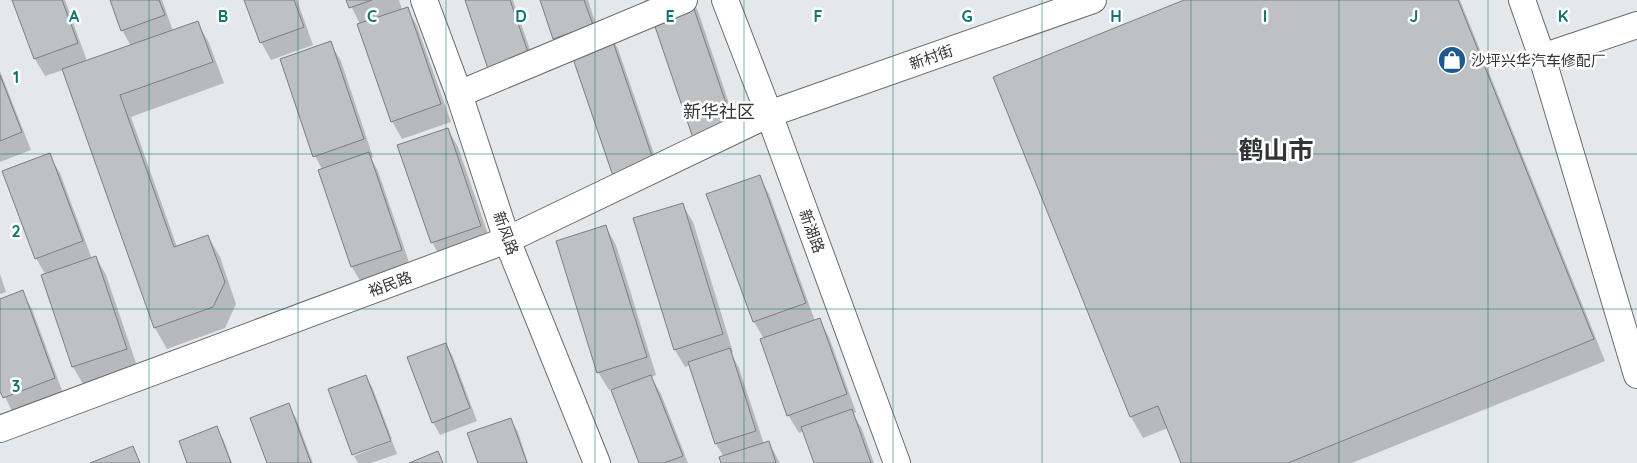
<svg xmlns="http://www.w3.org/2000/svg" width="1637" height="463" font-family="Quicksand,'Noto Sans SC',sans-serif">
	<rect width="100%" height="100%" fill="#e5e8eb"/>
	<g fill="#0003">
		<path d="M13,0H65L87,61L131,46L122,30L111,0H162L173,31L197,22L209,43L224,83L131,117L177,247L208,236L220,257L236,304L225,328L167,349L155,328L63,70L45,76L35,59Z"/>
		<path d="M245,0H297L313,45L271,60L261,42Z"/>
		<path d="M348,0H399L402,10L407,8L417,26L451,122L402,139L392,121L360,24Z"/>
		<path d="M467,0H513L538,73Z"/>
		<path d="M541,0H588L599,34L608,31L618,49L663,180L624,193L573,53L564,56L554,39Z"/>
		<path d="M644,0H692L698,11L742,142L705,155L655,22Z"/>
		<path d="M1187,0H1460L1605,361L1352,463H1182L1168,428L1143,438L1131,417L995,78Z"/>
		<path d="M330,43L341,61L373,157L371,158L378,171L411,268L362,284L352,267L320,170L322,169L315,156Z"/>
		<path d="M0,71L31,150L0,162Z"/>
		<path d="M448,129L458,147L491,243L442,260L432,242Z"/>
		<path d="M49,155L60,173L92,259L96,257L106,275L137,366L83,384L73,367L42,275L45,274L36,258Z"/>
		<path d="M759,176L769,194L815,321L819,319L829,337L856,412L853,414L862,429L874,463H815L804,431L799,433L788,415L764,339L754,322L708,195Z"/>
		<path d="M682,204L693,222L733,352L731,353L739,368L764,444L769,443L780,463H723L724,457L716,444L691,365L685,367L675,350Z"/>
		<path d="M606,227L616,245L656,375L651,377L661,394L688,463H641L612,389L609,390L598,372Z"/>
		<path d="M0,274L6,292L0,294Z"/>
		<path d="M22,292L32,309L64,396L14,415L0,387V300Z"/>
		<path d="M446,344L453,357L477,421L440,435L433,422Z"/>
		<path d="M366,376L373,389L392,439L353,453V455L329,390Z"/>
		<path d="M288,405L296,418L313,463H268Z"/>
		<path d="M510,419L518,432L528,463H479Z"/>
		<path d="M216,428L224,441L232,463H188Z"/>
		<path d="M392,441L397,454L371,463H358L354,456Z"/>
	</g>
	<g fill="#bec1c4" stroke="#7c7f82">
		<path d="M12,0H62L78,43L34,59Z"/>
		<path d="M110,0H159L165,15L121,31Z"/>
		<path d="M244,0H294L304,27L260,43Z"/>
		<path d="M346,0H372L349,8Z"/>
		<path d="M465,0H510L529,55L488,69Z"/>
		<path d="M540,0H584L593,25L553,39Z"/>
		<path d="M691,0L733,124L693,138L648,6Z"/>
		<path d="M1184,0H1458L1594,339L1288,463H1181L1158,406L1130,417L993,77Z"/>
		<path d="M408,7L441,104L391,122L357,24Z"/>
		<path d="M198,21L213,62L120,95L174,247L208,235L225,282L213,307L154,328L62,69Z"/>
		<path d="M609,30L654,162L613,176L568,44Z"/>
		<path d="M331,41L364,139L313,157L280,59Z"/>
		<path d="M0,75L22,132L0,141Z"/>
		<path d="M448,128L481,226L431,243L397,145Z"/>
		<path d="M369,152L402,250L351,267L318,170Z"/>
		<path d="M50,153L83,241L35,259L2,171Z"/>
		<path d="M760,175L806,303L753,322L706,194Z"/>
		<path d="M683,203L723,334L674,350L633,218Z"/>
		<path d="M606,225L647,357L597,373L556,241Z"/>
		<path d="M96,256L127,349L72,367L41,275Z"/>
		<path d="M23,290L55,378L3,398L0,391V299Z"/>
		<path d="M820,318L847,394L787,416L760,339Z"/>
		<path d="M446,343L470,408L432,423L407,357Z"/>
		<path d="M730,348L756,431L715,444L688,362Z"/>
		<path d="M366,375L391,441L352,455L328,389Z"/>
		<path d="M651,375L683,456L664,463H639L611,390Z"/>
		<path d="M289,403L311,463H267L250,418Z"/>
		<path d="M852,409L871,463H814L801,427Z"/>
		<path d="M511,418L527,463H478L467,433Z"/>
		<path d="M217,426L231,463H187L179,441Z"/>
		<path d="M769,441L776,463H721L719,457Z"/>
		<path d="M133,446L140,463H90Z"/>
		<path d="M438,451L443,463H409Z"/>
	</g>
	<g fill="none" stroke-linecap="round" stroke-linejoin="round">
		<defs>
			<g id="minor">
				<path d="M424,0L459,94L507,240L597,463"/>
				<path d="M725,0L769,114L897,463"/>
				<path d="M1522,0L1542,57L1637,375"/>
				<path d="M1542,57L1637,25"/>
				<path d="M459,94L684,0"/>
				<path d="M0,429L507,240L769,114L1093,0"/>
			</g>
		</defs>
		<use href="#minor" stroke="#696c6f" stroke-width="28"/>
		<use href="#minor" stroke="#fff" stroke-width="26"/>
	</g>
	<path fill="none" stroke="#0f766e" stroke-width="1" stroke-opacity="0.55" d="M149,0V463M298,0V463M446,0V463M595,0V463M744,0V463M893,0V463M1042,0V463M1191,0V463M1339,0V463M1488,0V463M0,154H1637M0,309H1637"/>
	<defs>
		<symbol id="shop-disc" viewBox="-11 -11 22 22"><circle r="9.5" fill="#1c598f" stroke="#fff"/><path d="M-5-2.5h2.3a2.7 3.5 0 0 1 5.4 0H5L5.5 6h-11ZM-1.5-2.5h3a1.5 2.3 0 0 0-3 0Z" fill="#fff"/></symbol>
	</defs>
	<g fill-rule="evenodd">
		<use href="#shop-disc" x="1436" y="44" width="32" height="32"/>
	</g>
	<g text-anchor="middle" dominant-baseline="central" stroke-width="5" stroke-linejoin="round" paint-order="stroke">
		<g font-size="15" fill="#333435" stroke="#fff">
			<text transform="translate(931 57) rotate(-19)">新村街</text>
			<text transform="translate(812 231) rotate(70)">新湖路</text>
			<text transform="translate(506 233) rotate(70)">新风路</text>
			<text transform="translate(390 284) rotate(-20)">裕民路</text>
		</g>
		<g font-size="15" fill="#333435" stroke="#fff" text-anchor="start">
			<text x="1471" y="60">沙坪兴华汽车修配厂</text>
		</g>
		<g font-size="18" fill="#333435" stroke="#fff">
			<text x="719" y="111">新华社区</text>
		</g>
		<g font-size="25" font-weight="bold" fill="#333435" stroke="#fff">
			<text x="1276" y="149">鹤山市</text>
		</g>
	</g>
	<g font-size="16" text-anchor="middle" font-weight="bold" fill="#0f766e" stroke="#fff" stroke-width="5" stroke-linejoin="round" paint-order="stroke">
		<text x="74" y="22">A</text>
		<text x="223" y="22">B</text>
		<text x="372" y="22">C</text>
		<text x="521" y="22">D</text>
		<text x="670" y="22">E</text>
		<text x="818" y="22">F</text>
		<text x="967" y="22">G</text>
		<text x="1116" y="22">H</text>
		<text x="1265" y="22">I</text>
		<text x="1414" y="22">J</text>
		<text x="1563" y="22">K</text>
		<text x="16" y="83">1</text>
		<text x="16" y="237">2</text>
		<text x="16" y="392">3</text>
	</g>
</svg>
